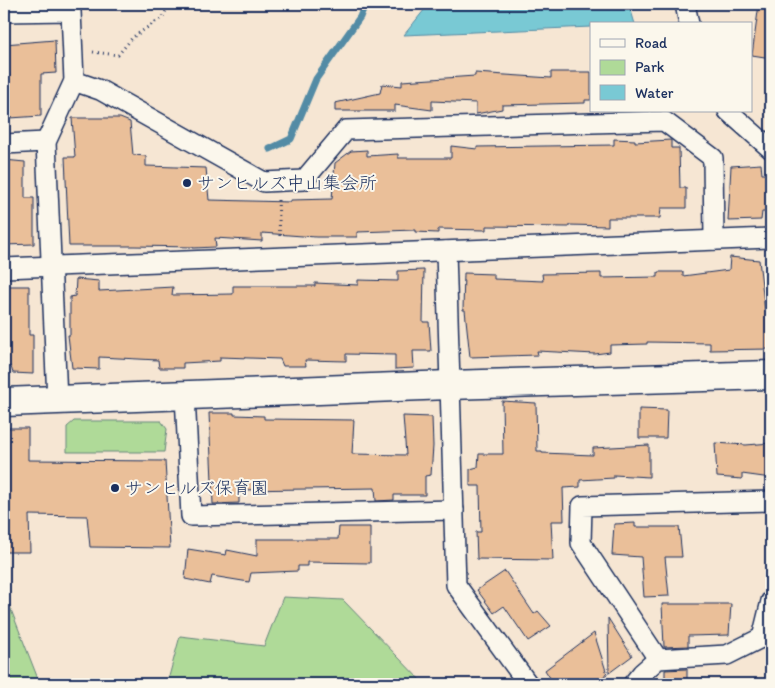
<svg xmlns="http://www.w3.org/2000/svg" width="775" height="688" font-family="Itim,'Klee One',sans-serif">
	<rect width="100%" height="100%" fill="#f6e6d3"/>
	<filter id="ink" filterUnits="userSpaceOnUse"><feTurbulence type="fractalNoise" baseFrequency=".02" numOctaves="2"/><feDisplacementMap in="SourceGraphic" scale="10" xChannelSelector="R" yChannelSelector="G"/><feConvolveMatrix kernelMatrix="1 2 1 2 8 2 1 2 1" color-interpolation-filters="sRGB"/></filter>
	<g filter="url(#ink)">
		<g fill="#afda98" stroke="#65847b">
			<path d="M74,421H161L167,429L164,452H67V427Z"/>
			<path d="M283,597L343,600L424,684H167L180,636L264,646Z"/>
			<path d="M4,602H8L40,684H4Z"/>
		</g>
		<path fill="#79c9d4" stroke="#538ba5" d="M429,4H629L635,24H591V27L404,35Z"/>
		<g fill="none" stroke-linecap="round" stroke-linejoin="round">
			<path stroke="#538ba5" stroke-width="7" d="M270,149L291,139L316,79L360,17L365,4"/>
		</g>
		<g fill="#eabf99" stroke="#1b2f5e">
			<path d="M759,4H771V58L752,55Z"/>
			<path d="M55,40L56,73L41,74V116L10,118L9,73H4V44Z"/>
			<path d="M551,72H591V100H585V103L502,105V109L476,114V103L432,101V110L395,105V111H335V103L380,93L382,84L402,86V81L475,76V73L551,78Z"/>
			<path d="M72,118H120L130,122L133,155L146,156V166L206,168L209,200L291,202V200L332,199L335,163L351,151L367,150V156L398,154V158H451V146L477,149V147L614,145V139L635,140V142L671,140V148H679L680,188H686V208H661L660,218H608V226L569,225V227L486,226V230L438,229V233L415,232V230L357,232V237H316L262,233V241L215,238L216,247L193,248V247L134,246H69L65,157H75Z"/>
			<path d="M4,160L25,162V198H34V244L4,245Z"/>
			<path d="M761,164L762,174H769V192H771V212H762L761,220L728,221L731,166Z"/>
			<path d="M730,257L759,260L765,311H769V349L710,350V343L647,342V344L610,345V352L595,354L537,351L538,355L470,357L465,310H463L464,273L494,274V279L543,281L542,274L601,273V278L658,277V272H683V276L729,270Z"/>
			<path d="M424,270L423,322H429L431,351H413L414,368L395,369V355L346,354V361L305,360L306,366H283L280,359L220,357V361L183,363V368H159L158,360L99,357V369L72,368L68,335H70V297L75,296L76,279L99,281V291L173,287L172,295L233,294V286H315V283L358,285V280L398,281V271Z"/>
			<path d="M4,286H29V335H33V374L13,373L11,367L4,366Z"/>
			<path d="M502,401L536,403L537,451H542V453L593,455V448L649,445V477L614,475V478L580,480V487L563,488L564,521H551L553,560L477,559L476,532H481L480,486H470V469L478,467L479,454H503Z"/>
			<path d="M639,409L667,410L666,438H639Z"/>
			<path d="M209,413H234V415L264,416V419L354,420L352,454L406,455L403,416L432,417L433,446L431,475L425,476V495H394V500L376,501L375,488L239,490V503L213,504Z"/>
			<path d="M4,428H28V460L165,461L170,548L90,547L87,516L29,515L30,552H4Z"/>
			<path d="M715,443L746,445L771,443V478L742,474V479L717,477Z"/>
			<path d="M635,523V527H679L682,557H665L669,596L644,597L641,557L612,555L614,524Z"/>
			<path d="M339,527H370V563L307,562V566H298V571L251,573L249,582L212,576L210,584L185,579L188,549L226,555L227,550L257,556V539H338Z"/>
			<path d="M505,571L534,614L538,611L551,626L528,641L504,606L494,613L477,590Z"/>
			<path d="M662,604H731L729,635L688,636V646L664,647Z"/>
			<path d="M608,618L632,656L609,673Z"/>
			<path d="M594,633L607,674L593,684H554L545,670Z"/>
			<path d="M687,669V684H665V670Z"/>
		</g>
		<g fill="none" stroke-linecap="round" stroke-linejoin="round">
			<defs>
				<g id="street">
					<path d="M685,4L689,24"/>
					<path d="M4,12L71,11L74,81L46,142L57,400"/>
					<path d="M74,81L100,90L264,182L304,180L346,130L664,121L713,158L714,240"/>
					<path d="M728,111L771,149"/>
					<path d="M4,144L46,142"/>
					<path d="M446,251L456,585L528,684"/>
					<path d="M4,268L771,238"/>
					<path d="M185,395L191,516L454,510"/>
					<path d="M762,638L771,601"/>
					<path d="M658,659L581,543L582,506L771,501"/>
					<path d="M633,684L642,673L658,659L727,655L771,633"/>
				</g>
				<path id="secondary" d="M4,402L449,385L771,375"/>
			</defs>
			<use href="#street" stroke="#1b2f5e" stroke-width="22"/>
			<use href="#secondary" stroke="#1b2f5e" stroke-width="31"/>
			<g stroke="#1b2f5e" stroke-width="3" stroke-dasharray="1 4" stroke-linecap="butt">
				<path d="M93,52L118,55L133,37L163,17L169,4"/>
				<path d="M278,200L280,237"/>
			</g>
			<use href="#street" stroke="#fbf7ec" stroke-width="19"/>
			<use href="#secondary" stroke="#fbf7ec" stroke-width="28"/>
		</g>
	</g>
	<g fill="#1b2f5e" stroke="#fbf7ec" stroke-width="2">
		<circle cx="187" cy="183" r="5"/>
		<circle cx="115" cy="488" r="5"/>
	</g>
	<g text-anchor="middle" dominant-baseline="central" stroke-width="4" stroke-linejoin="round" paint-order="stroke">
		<g font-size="18" fill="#1b2f5e" stroke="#fbf7ec" text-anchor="start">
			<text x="197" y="183">サンヒルズ中山集会所</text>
			<text x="125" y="488">サンヒルズ保育園</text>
		</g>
	</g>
	<rect width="775" height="688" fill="none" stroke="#fbf7ec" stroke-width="20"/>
	<rect x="10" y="10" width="755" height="668" fill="none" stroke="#1b2f5e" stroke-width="2" filter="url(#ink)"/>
	<rect x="590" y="22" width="162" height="90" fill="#fbf7ec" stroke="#a1a7b3"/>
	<rect x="600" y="39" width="25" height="8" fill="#fbf7ec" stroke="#a1a7b3"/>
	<text x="635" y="48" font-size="15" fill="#1b2f5e">Road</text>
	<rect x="600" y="60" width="25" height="15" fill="#afda98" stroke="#a1a7b3"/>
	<text x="635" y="72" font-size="15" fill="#1b2f5e">Park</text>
	<rect x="600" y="85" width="25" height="15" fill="#79c9d4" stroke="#a1a7b3"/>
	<text x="635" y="98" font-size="15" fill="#1b2f5e">Water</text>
</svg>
